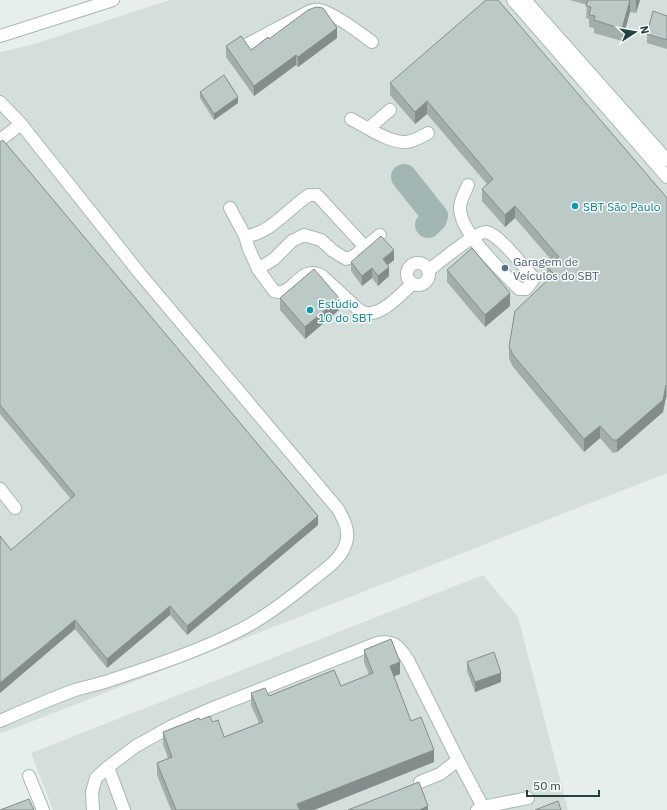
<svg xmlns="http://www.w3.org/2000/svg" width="667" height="810" font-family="'IBM Plex Sans',sans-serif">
	<rect width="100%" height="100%" fill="#e6efec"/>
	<g fill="#d4dfdc">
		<path d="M170,0H667V473L0,734V52L31,45Z"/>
		<path d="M483,575L518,617L568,810H53L31,753Z"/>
	</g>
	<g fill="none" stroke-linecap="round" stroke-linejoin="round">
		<path stroke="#a2b6b3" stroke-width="26" d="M404,177L435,216L434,219L428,225"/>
		<defs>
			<g id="minor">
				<path d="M513,0L667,177"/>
				<path d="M525,0L667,160"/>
				<path d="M0,36L113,0"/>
				<path d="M248,44L310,11C314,10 316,9 320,10C334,13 360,33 372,42"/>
				<path d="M0,102L21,124L141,275L338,509C344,520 350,531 346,543C341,560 324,570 312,580C289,599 266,617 240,630C197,652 150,667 105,682C95,685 85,687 75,690C50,699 25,710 0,721"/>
				<path d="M351,119C366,127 388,142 405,142C413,142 421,137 428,133"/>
				<path d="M369,128L390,110"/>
				<path d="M0,140L21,124"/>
				<path d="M230,208L245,236C269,235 289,208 309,195H317L365,247"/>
				<path d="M245,236L249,249L258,269L274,259L292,241L304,235L321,240L333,251L346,259L354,256L380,235"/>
				<circle cx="418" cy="274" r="11"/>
				<path d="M258,269L274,291C294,298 299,263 322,276L359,310C363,312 367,314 371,313C385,312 402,293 412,284"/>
				<path d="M428,271C438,263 477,231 486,232C499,234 523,266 532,276L533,280L526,289H519C502,271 460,233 460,208C460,200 465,192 468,185"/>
				<path d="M0,489L15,508"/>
				<path d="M108,767L124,810"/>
				<path d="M29,776L43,810"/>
				<path d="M420,782L440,774L458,760"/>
				<path d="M93,810L92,792L96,778L108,767L136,746L170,727L213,708L377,643C395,640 399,647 408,660L458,760L483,807"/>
				<path d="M477,810L483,807L528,798"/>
			</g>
		</defs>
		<use href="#minor" stroke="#a8b8b5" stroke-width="14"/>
		<use href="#minor" stroke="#fff" stroke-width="12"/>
	</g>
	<g fill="#a1aeaa">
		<path d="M570,0H640L636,13L630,12L622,41L594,33V28L589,27V19L586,18L587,5Z"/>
		<path d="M667,16V49L647,43V34Z"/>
		<path d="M337,38L298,67L296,65L254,96L226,57V46L251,50L269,39Z"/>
		<path d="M390,83L667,198V398L666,397L663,412L617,452L613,453L600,438L584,452L513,367L509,359V347L548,280L547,279V267L553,262L515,218L505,227L482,201V189L487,184L427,114L415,124L390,95Z"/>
		<path d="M200,92L238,103L214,120L200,98Z"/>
		<path d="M0,142L318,525L187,635L170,615L107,668L75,629L0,693V536L11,550L71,499L0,414Z"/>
		<path d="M394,260L387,265L389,276L378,286L372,278L362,286L351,271V262Z"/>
		<path d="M447,270L510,306L485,327L447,282Z"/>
		<path d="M280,298L339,310L305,339L280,310Z"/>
		<path d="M364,650L400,674L394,676L411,721L434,762L314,810H171L157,775V763L168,758L163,744V732L200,720L212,722L224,737L259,723L251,705V693L269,696L341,686L369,675L364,662Z"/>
		<path d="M467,662L501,682L475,692L467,671Z"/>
	</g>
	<g fill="#838d8b">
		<path d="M630,0V12L622,41V29Z"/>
		<path d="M636,0H640L636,13Z"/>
		<path d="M337,28V38L298,67V57Z"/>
		<path d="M296,55V65L254,96V86Z"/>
		<path d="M238,97V103L214,120V114Z"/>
		<path d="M427,101V114L415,124V112Z"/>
		<path d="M515,206V218L505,227V215Z"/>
		<path d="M394,250V260L383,269V259Z"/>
		<path d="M389,267V276L378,286V276Z"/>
		<path d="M372,268V278L362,286V276Z"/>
		<path d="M510,293V306L485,327V315Z"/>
		<path d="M339,298V310L305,339V327Z"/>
		<path d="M666,385V397L663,412L617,452V440Z"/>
		<path d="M600,426V438L584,452V439Z"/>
		<path d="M318,516V525L187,635V626Z"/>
		<path d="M170,606V615L107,668V659Z"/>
		<path d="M75,620V629L0,693V683Z"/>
		<path d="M400,662V674L390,678V666Z"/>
		<path d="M501,673V682L475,692V682Z"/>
		<path d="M434,750V762L314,810H297V804Z"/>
		<path d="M428,806V810H419Z"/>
	</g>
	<g fill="#bbcac6" stroke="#838d8b">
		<path d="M486,0H498L667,198V386L666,385L663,400L617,440H613L600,426L584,439L513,355L509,347L515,311L554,274L547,267L559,257L515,206L505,215L482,189L493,179L427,101L415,112L390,83Z"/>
		<path d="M588,0H630L622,29L594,20L595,16L589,15L591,7L586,6Z"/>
		<path d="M316,7L323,8L337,28L298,57L296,55L254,86L226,46L241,36L251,50L268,37L269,39L308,10Z"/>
		<path d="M653,11L667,16V40L647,34Z"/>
		<path d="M224,75L238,97L214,114L200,92Z"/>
		<path d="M3,140L318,516L187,626L170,606L107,659L75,620L0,683V536L11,550L75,495L0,405V142Z"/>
		<path d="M381,236L394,250L383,259L389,267L378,276L372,268L362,276L351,262Z"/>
		<path d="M472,248L510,293L485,315L447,270Z"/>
		<path d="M314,269L339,298L305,327L280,298Z"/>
		<path d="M391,639L400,662L390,666L411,721L421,717L434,750L297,804L300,810H176L157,763L172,757L163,732L199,718L200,720L210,716L212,722L218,720L224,737L263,722L251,693L265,688L269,696L334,670L341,686L373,673L364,650Z"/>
		<path d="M494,652L501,673L475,682L467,662Z"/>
		<path d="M419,782L428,806L419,810H348Z"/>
		<path d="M29,799L34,810H0Z"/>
		<path d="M558,801L561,810H535Z"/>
	</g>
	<g fill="#0f9aa8" stroke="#f7fbfa" stroke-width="1.5">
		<circle cx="575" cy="206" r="4"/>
		<circle cx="310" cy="310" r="4"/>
	</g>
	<circle fill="#5c6f8a" stroke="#f7fbfa" stroke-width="1.5" cx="505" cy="268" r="4"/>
	<g text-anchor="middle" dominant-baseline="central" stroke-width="3" stroke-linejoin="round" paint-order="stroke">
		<g font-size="12" fill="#0d838f" stroke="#f7fbfa" text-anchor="start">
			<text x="583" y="206">SBT São Paulo</text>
			<text x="318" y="303">Estúdio<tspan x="318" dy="14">10 do SBT</tspan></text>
		</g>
		<g font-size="12" fill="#4e5e75" stroke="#f7fbfa" text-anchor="start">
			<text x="513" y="261">Garagem de<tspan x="513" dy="14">Veículos do SBT</tspan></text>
		</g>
	</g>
	<g transform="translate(635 32) rotate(78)" stroke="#f7fbfa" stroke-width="3" paint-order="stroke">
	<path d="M0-3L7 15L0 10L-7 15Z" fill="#24423f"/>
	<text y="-6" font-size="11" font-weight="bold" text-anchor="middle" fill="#24423f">N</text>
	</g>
	<path d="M527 790v6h72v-6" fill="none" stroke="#24423f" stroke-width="2"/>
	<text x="533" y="790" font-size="12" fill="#24423f" stroke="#f7fbfa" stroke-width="3" paint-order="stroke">50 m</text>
</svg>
